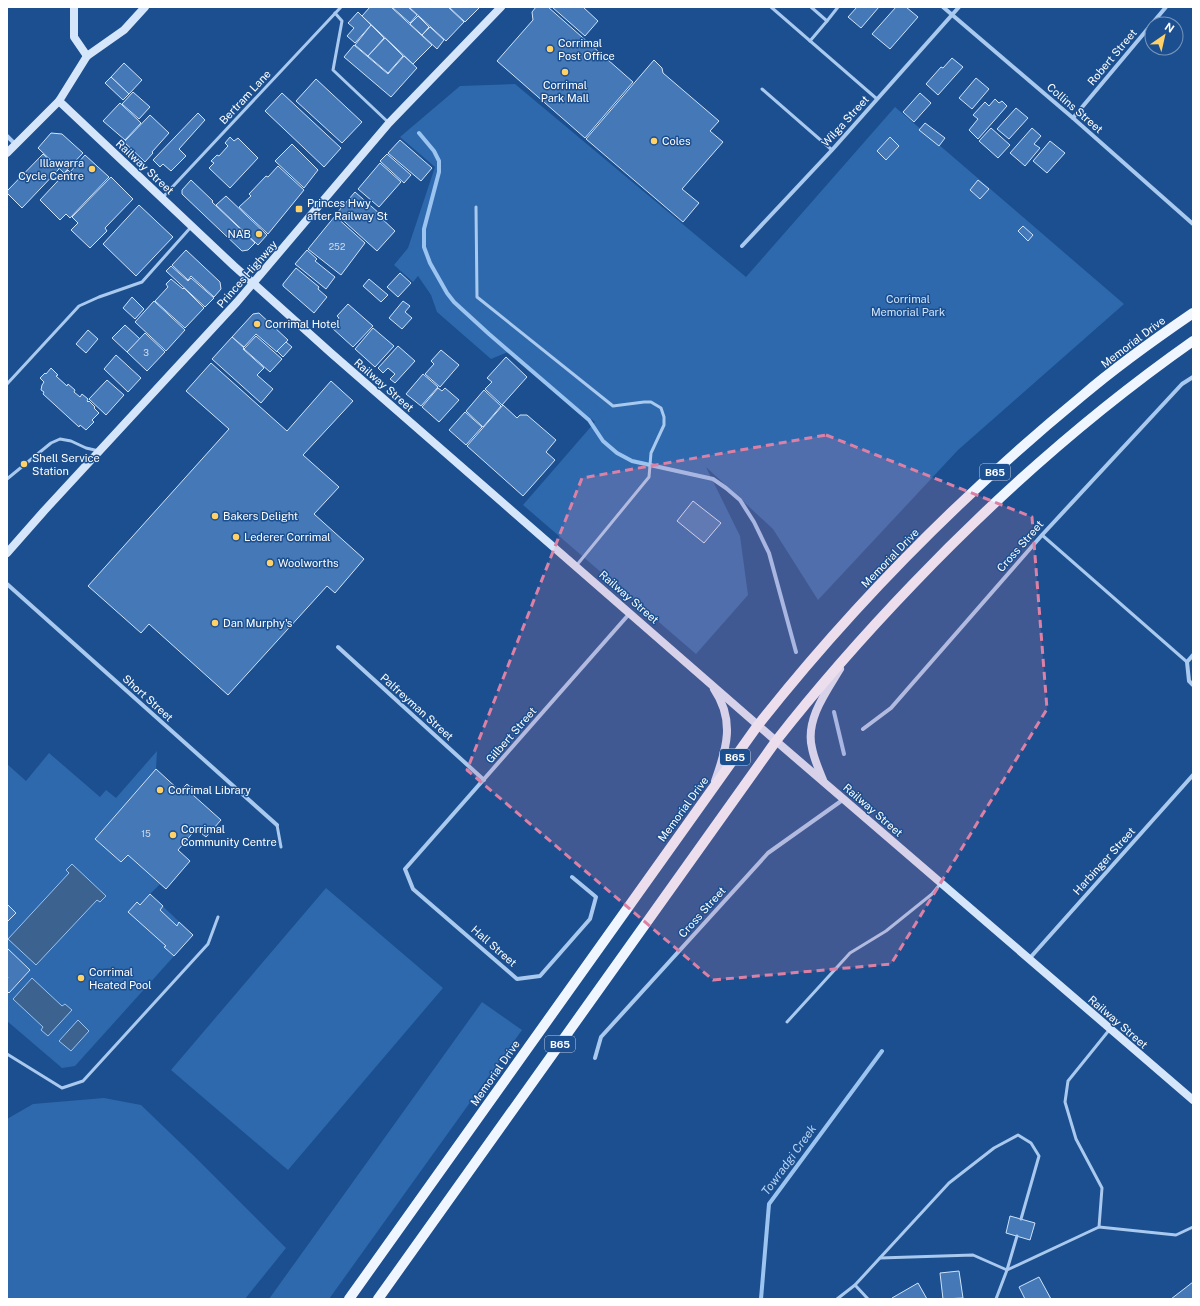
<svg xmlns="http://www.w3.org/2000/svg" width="1200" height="1306" font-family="'Public Sans',sans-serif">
	<rect width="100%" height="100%" fill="#1b4f8f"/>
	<g fill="#2e69ad">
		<path d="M515,84L746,277L895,107L1124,304L958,450L818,600L773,529L706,467L740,536L748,595L696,654L523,505L595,422L508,352L491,359L437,312L431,295L418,276L413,282L394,265L408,248L435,167L400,137L460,86Z"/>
		<path d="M157,751L156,769L95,839L121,862L128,855L160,884L150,894L193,935L75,1066L62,1068L7,1021V764L26,781L49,753L100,797L106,790L116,798Z"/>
		<path d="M326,888L443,988L288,1170L171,1070Z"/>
		<path d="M482,1002L522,1030L329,1299H269Z"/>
		<path d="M104,1098L141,1105L194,1156L286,1248L245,1299H7V1119L33,1104Z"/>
	</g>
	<g fill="#3c6290" stroke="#9cc4f0">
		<path d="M72,864L106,896L100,902L97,900L36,965L8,939L69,873L66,870Z"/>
		<path d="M32,978L62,1006L65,1004L72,1010L48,1036L41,1030L43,1027L13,999Z"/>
		<path d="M78,1020L89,1031L71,1051L59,1041Z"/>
	</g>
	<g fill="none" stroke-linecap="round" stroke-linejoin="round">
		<g stroke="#9cc4f0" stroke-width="4">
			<path d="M419,133L434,151L439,161V172L424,229V247L430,263L447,293L454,302L489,334L589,420L603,441L617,453L632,461L713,479L726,488L740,500L754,522L769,553L796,652"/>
			<path d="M834,712L844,754"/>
			<path d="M761,1299L769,1204L882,1051"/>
		</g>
	</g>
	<g fill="#4478b7" stroke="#cfe3fa">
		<path d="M370,7H391L432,45L413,64L362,16Z"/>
		<path d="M392,7H408L417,15L410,23Z"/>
		<path d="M409,7H448L464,22L446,41Z"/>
		<path d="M449,7H480L465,22Z"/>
		<path d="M536,7H548L633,82L585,138L497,61L533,20L532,12Z"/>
		<path d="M552,7H583L598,21L585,36Z"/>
		<path d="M857,7H879L861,28L848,17Z"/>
		<path d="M896,7H906L918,17L890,49L872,34Z"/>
		<path d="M358,12L371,25L355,43L347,36L354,28L348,23Z"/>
		<path d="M418,16L429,27L422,35L410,24Z"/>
		<path d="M371,25L384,38L368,56L355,45Z"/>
		<path d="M430,27L444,40L437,49L422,35Z"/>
		<path d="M385,38L403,56L388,73L368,56Z"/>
		<path d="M354,45L388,74L404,56L417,68L391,97L344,57Z"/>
		<path d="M952,58L963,67L938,95L926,84L941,67L943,68Z"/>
		<path d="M654,60L662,68L663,73L719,121L710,131L723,142L682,189L699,203L683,222L586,139Z"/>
		<path d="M124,63L142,80L129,94L111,77Z"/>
		<path d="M111,77L129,94L123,100L105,83Z"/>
		<path d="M976,78L989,89L972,109L959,98Z"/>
		<path d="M316,79L362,122L342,143L296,101Z"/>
		<path d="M133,92L150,107L139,119L122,104Z"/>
		<path d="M282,93L341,148L324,167L265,111Z"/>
		<path d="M920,93L931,103L914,122L903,112Z"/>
		<path d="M995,99L999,103L1002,101L1007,106L978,139L969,130L978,119L973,115L985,102L989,106Z"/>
		<path d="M120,103L141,123L125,140L103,121Z"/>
		<path d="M1016,108L1028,118L1009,139L997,129Z"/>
		<path d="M198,113L205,120L179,149L186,156L171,171L163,164L160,167L153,160Z"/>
		<path d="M150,115L169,133L152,152L153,153L145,162L124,142Z"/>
		<path d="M925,123L945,138L939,146L919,130Z"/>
		<path d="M991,128L1010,145L998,158L979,141Z"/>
		<path d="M1032,128L1041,136L1034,144L1040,148L1025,166L1010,153Z"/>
		<path d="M51,133L62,134L83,153L64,173L38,148Z"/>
		<path d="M230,137L234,141L238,138L258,158L230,188L209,168L214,163L211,161L217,155L219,156L228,146L225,143Z"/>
		<path d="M890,137L899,146L886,160L877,151Z"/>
		<path d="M400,140L432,168L421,181L388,153Z"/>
		<path d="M1050,141L1065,153L1047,173L1033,161Z"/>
		<path d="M292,144L318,170L304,188L275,161Z"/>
		<path d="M43,154L59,169L22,208L7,193V191Z"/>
		<path d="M387,154L411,175L404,183L380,161Z"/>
		<path d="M85,155L109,177L70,218L66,214L60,220L40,200L68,170L70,172Z"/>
		<path d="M380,163L401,182L379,207L358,189Z"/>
		<path d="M278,166L304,190L268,234L239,207L251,196L249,194L266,176L268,177Z"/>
		<path d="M111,177L133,199L105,228L107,231L90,248L71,230L78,223L72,217Z"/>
		<path d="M191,180L213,201L212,202L255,243L248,250L242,251L182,194V190Z"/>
		<path d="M978,180L989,189L980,199L970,190Z"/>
		<path d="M355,192L380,214L378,215L395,231L377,251L336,214Z"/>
		<path d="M226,196L267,235L258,245L216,205Z"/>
		<path d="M139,205L173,237L136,276L103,244Z"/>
		<path d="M335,216L365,243L341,275L308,249Z"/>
		<path d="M1023,226L1033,235L1028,241L1018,231Z"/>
		<path d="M186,250L220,282L221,289L214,297L191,276L188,280L172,265Z"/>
		<path d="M307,250L317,259L315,261L335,277L326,289L295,264Z"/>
		<path d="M171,266L188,281L191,278L214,298L205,307L166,271Z"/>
		<path d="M296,268L319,287L318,289L327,297L314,313L283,286V284Z"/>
		<path d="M400,273L411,283L398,297L387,287Z"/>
		<path d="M171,279L183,289L184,288L204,308L185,328L155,301L168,287L166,284Z"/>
		<path d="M369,279L388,295L381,302L363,286Z"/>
		<path d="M132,297L144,309L135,319L123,308Z"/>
		<path d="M154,301L185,330L166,351L135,322Z"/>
		<path d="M403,301L410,306L405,312L412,318L402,329L389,318Z"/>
		<path d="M348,304L373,326L353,347L331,327L339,318L337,316Z"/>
		<path d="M259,313L288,340L277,352L256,334L244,347L232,337L253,314Z"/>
		<path d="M125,325L140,339L127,352L112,338Z"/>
		<path d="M373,328L394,346L375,367L355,349Z"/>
		<path d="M88,330L98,339L86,353L76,344Z"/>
		<path d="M145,333L165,352L147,371L127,352Z"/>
		<path d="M256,336L282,359L270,372L244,349Z"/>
		<path d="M232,337L244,348L243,349L264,368L257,375L273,389L261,403L212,359Z"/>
		<path d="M286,342L292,347L283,357L277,351Z"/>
		<path d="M398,346L415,361L395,383L390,379L395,374L388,368L383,373L378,368Z"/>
		<path d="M441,350L459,365L440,387L425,374L434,364L431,361Z"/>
		<path d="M116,355L141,378L128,392L104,369Z"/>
		<path d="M506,357L527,377L502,405L485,389L492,382L487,378Z"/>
		<path d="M211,363L287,431L331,381L353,401L303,455L339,487L314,514L364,559L335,593L327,586L228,695L149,624L141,633L88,586L229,429L186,391Z"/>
		<path d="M51,368L58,375L56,376L67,386L68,384L75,390L74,392L80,397L82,394L88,399L87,401L88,402L89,401L95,407L94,408L99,413L92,420L94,422L86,430L80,425L79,427L43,394L44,392L41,390L42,385L44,382L40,378L45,373L46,374Z"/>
		<path d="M423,374L438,387L421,406L406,394Z"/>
		<path d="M107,380L124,395L106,415L89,399Z"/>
		<path d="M438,388L442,391L445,388L459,400L439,422L422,407Z"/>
		<path d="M484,390L501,406L483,427L466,411Z"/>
		<path d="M503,405L517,418L520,415H527L556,440L546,452L555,460L523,496L467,446Z"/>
		<path d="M465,412L482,427L466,445L449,430Z"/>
		<path d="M693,501L721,523L704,543L677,521Z"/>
		<path d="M156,769L180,791L187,784L196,792L193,795L221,820L206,837L196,829L178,850L190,861L166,889L128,855L121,862L95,839Z"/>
		<path d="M150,894L163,906L160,910L177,926L179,922L193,935L174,956L164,947L166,946L128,912L137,902L140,905Z"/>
		<path d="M7,904L16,913L7,922Z"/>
		<path d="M7,948L30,970L9,993L7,991V979L8,977H7Z"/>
		<path d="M1010,1216L1035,1223L1030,1240L1006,1233Z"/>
		<path d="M959,1271L963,1298L943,1299L940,1273Z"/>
		<path d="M1039,1277L1051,1299H1025L1019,1287Z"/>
		<path d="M1193,1282V1299H1171Z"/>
		<path d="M918,1283L927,1299H893L892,1298Z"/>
	</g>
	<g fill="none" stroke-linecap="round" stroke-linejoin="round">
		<g stroke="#a9c9ee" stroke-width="3">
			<path d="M771,7L877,99"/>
			<path d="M811,7L827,21L838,7"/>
			<path d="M335,13L342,21L333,70L389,123"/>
			<path d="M810,41L827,21"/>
			<path d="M762,89L832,150"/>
			<path d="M163,197L341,7"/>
			<path d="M476,207L477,297L613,406L644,402H651L661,408L664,417V425L651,453L649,477L576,566"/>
			<path d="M7,384L79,306L99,297L142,282L191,227"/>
			<path d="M7,479L51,443L60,439L71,441L86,448L99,451"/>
			<path d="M1042,535L1187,662"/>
			<path d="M277,825L281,847"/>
			<path d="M787,1022L850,953L886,931L932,894L941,883"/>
			<path d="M7,1054L62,1088L83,1081L208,944L218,917"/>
			<path d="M1099,1227L1176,1235L1193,1227"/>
			<path d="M880,1258L973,1255L1007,1270L1017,1236"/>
			<path d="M855,1285L949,1183L994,1148L1018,1135L1031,1143L1039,1156L1021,1219"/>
			<path d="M837,1299L855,1285L868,1299"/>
			<path d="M996,1299L1007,1270L1099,1227L1102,1188L1076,1139L1065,1102L1068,1081L1110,1029"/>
		</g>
		<g stroke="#a9c9ee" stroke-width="4">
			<path d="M943,7L1073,118L1193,224"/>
			<path d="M1073,118L1166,7"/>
			<path d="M7,136L15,144"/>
			<path d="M742,246L832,150L959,7"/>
			<path d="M7,584L277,825"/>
			<path d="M338,647L484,780"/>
			<path d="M1193,655L1187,662L1189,681L1193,685"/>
			<path d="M863,729L891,708L1042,535L1182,384L1193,377"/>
			<path d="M572,877L596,897L590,919L540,976L517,979L413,889L405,869L630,613"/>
			<path d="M1029,959L1193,775"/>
			<path d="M595,1058L601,1037L768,853L844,799"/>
		</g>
		<g stroke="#d6e6fa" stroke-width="8">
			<path d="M74,7V37L87,56"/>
			<path d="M59,101L234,266L331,353L776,741L1193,1100"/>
			<path d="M7,153L59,101L87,56L124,30L145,7"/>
			<path d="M7,553L44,511L237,302L389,123L501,7"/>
			<path d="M714,689C735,720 727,748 715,781"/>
			<path d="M823,780C819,770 814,759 812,748C805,720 826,692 840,669"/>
		</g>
		<g stroke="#f0f6ff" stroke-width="10">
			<path d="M349,1299L758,725C853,605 964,493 1082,396C1117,366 1155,339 1193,313"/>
			<path d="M378,1299L776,741C819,686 865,634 913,584C999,494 1092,412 1193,341"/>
		</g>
	</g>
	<path fill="#dd80a5" fill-opacity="0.2" stroke="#dd80a5" stroke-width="3" stroke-dasharray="8 5" stroke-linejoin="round" d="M826,435L1032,517L1047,709L891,964L713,980L467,770L582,478Z"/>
	<g fill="#ffd166" stroke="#1b4f8f" stroke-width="1.5">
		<circle cx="550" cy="49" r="4"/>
		<circle cx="565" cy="72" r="4"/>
		<circle cx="654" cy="141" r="4"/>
		<circle cx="92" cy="169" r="4"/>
		<rect x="295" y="205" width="8" height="8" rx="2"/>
		<circle cx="259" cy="234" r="4"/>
		<circle cx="257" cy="324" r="4"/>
		<circle cx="24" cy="464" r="4"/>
		<circle cx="215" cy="516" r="4"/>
		<circle cx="236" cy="537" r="4"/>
		<circle cx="270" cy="563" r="4"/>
		<circle cx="215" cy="623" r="4"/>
		<circle cx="160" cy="790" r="4"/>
		<circle cx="173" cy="835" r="4"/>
		<circle cx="81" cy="978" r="4"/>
	</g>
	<g text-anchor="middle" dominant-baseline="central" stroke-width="3" stroke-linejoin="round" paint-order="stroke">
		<g font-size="9" fill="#d0dded">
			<text x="337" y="246">252</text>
			<text x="146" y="352">3</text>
			<text x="146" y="833">15</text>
		</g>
		<g fill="#1b4f8f" stroke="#bbcadd" stroke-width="1">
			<rect x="980" y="464" width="30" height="16" rx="3"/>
			<rect x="720" y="749" width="30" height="16" rx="3"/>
			<rect x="545" y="1036" width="30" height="16" rx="3"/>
		</g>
		<g font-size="10" font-weight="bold" fill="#fff">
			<text x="995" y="472">B65</text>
			<text x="735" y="757">B65</text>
			<text x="560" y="1044">B65</text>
		</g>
		<g font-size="11" fill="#fff" stroke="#1b4f8f" text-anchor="start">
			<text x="558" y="43">Corrimal<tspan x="558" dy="13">Post Office</tspan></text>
			<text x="565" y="85" text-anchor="middle">Corrimal<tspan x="565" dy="13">Park Mall</tspan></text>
			<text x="662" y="141">Coles</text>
			<text x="84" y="163" text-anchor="end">Illawarra<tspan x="84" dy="13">Cycle Centre</tspan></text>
			<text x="307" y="203">Princes Hwy<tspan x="307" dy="13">after Railway St</tspan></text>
			<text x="251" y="234" text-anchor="end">NAB</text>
			<text x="265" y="324">Corrimal Hotel</text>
			<text x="32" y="458">Shell Service<tspan x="32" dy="13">Station</tspan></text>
			<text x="223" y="516">Bakers Delight</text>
			<text x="244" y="537">Lederer Corrimal</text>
			<text x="278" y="563">Woolworths</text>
			<text x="223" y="623">Dan Murphy's</text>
			<text x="168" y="790">Corrimal Library</text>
			<text x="181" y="829">Corrimal<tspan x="181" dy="13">Community Centre</tspan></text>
			<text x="89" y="972">Corrimal<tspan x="89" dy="13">Heated Pool</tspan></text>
		</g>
		<g font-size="11" fill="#fff" stroke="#1b4f8f">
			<text transform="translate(1112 57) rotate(-50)">Robert Street</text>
			<text transform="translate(245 97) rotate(-47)">Bertram Lane</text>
			<text transform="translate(1075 108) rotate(41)">Collins Street</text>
			<text transform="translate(845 121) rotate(-48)">Wilga Street</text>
			<text transform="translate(145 167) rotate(43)">Railway Street</text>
			<text transform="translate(247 274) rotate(-49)">Princes Highway</text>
			<text transform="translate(1133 342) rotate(-37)">Memorial Drive</text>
			<text transform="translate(384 385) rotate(41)">Railway Street</text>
			<text transform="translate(1020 546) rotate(-49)">Cross Street</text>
			<text transform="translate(890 558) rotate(-46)">Memorial Drive</text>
			<text transform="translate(629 597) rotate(41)">Railway Street</text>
			<text transform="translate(148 698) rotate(42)">Short Street</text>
			<text transform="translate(417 707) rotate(42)">Palfreyman Street</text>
			<text transform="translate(511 735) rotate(-49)">Gilbert Street</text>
			<text transform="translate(683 809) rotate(-54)">Memorial Drive</text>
			<text transform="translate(873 810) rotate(41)">Railway Street</text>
			<text transform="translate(1104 861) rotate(-48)">Harbinger Street</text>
			<text transform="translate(702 912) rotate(-48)">Cross Street</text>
			<text transform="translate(494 946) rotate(41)">Hall Street</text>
			<text transform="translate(1118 1022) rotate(41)">Railway Street</text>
			<text transform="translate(495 1073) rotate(-55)">Memorial Drive</text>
		</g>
		<g font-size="11" fill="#cfe3fa" stroke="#1b4f8f">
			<text x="908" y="299">Corrimal<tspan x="908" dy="13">Memorial Park</tspan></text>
		</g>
		<g font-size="12" font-style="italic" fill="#b5d3f5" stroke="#1b4f8f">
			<text transform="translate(789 1160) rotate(-54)">Towradgi Creek</text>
		</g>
	</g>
	<rect width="1200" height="1306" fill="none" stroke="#ffffff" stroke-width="16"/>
	<g transform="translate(1164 36) rotate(34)"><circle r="19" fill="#1b4f8f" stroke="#7695bc"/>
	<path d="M0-3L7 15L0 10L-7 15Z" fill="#ffd166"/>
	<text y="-6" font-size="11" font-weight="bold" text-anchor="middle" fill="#ffffff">N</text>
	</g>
</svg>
